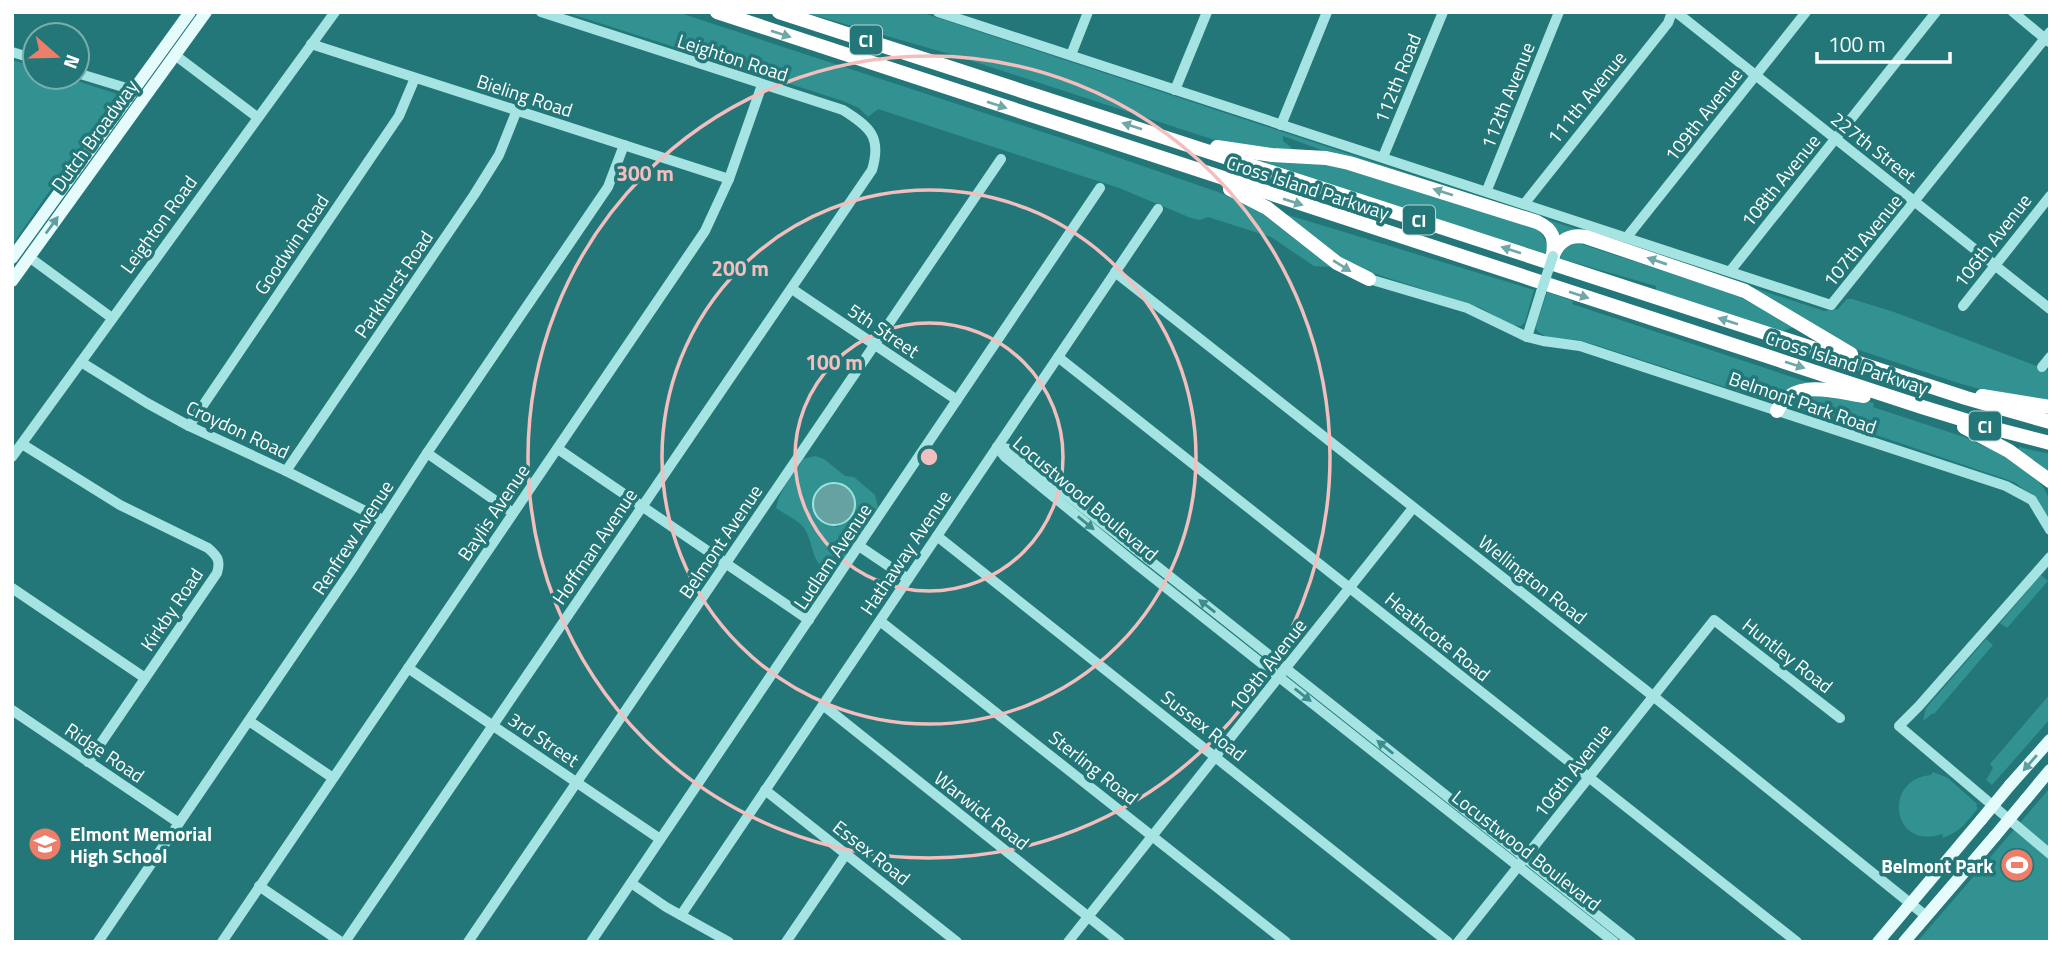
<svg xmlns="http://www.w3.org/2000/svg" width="2062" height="954" font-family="'Titillium Web',sans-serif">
	<rect width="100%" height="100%" fill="#247778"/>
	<g fill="#329191" fill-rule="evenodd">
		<path d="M565,12H677L1079,144L1218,192L1255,208L1331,267L1314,266L1271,237L1208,217L1200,220L1191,218L1119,188L878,109L868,117L859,108L843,101Z"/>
		<path d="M803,12H920L1824,311L1838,309L1847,299H1852L1894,312L2050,371V403L1990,392L1955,382L1844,345L1743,286L1559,237L1283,136V141L1292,148L1290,151L1230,145L960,57Z"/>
		<path d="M12,60L35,67V77H65L117,94L12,245Z"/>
		<path d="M1275,161L1325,164L1352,170L1537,229C1545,237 1548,243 1546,254L1263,162Z"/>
		<path d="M1285,214L1534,290L1525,322L1521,326L1510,325L1481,308L1348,265Z"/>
		<path d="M1578,243L1740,296L1794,327L1782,331L1656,290V286L1558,258L1567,246Z"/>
		<path d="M1547,292L1573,301L1572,304L1813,384L1778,401L1771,402L1602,347L1578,340L1547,337L1537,331L1536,326Z"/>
		<path d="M1811,395L1862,400L1874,403L1873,407L1964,437L1985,447L1989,444C2008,456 2046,479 2050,503C2051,509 2050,515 2050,521L2033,496L2014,482L1794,407L1795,402Z"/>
		<path d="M2019,447L2050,454V475L2018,450Z"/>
		<path d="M815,456L824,459L845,476L854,477L875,495L878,507L867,521L863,535L840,570L834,573C810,568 815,544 804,528C798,520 784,514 776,508C780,488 793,476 803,459ZM821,487L854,511L843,524L837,527L820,520L813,505Z"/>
		<path d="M2041,575L2048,581L2007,628L2000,623Z"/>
		<path d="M1986,639L1993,645L1934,714L1933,713L1923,721L1926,708Z"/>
		<path d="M2050,694V719L1992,785L1986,780L1993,768L1990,764Z"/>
		<path d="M1933,772L1948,778L1977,804L1976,806L1978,808C1968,821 1960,832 1943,838L1942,834C1892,851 1882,779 1931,775Z"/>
		<path d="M2050,788V942H1917Z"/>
	</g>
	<circle fill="#66a2a2" stroke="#9ae4e2" stroke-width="2" cx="834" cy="504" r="21"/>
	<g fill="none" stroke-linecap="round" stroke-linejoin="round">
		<g stroke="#a6e3e3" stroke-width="10">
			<path d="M938,12L1831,305L2050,32"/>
			<path d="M1676,12L2050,309"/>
			<path d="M2013,12L2049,42"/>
			<path d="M311,44L729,179"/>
			<path d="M12,52L35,59"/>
			<path d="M175,55L257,117"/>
			<path d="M1071,55L1088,12"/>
			<path d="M77,73L133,90"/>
			<path d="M1175,90L1207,12"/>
			<path d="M1281,125L1327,12"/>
			<path d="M1383,157L1443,12"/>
			<path d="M1487,190L1559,12"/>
			<path d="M1525,203L1668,23L1672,12"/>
			<path d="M1627,237L1806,12"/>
			<path d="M29,257L112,318"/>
			<path d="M1731,270L1936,12"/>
			<path d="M1115,272L1653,696L1926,916"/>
			<path d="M1369,279L1467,308L1527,337L1543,341L1580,346L2006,486L2032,500L2050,530"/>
			<path d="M792,289L957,400"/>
			<path d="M1963,306L2050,196"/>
			<path d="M1527,337L1541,292"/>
			<path d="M1058,357L1797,942"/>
			<path d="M81,362L147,403L189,426L286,471L383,520"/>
			<path d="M2042,367L2050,357"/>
			<path d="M189,426L399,116L415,78"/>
			<path d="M22,444L120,505L208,548C217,556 221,560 217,573L88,762"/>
			<path d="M997,447L1009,449L1631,942"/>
			<path d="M997,447L1005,457L1136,564L1614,942"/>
			<path d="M558,449L809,620"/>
			<path d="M427,453L513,513"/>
			<path d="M12,457L335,12"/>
			<path d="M286,471L474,195L499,155L517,110"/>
			<path d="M937,536L1448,942"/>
			<path d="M859,546L908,579"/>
			<path d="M2050,557L1919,706L1899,726L2050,854"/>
			<path d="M12,588L145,678"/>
			<path d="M880,621L1286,942"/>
			<path d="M408,668L660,839"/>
			<path d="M823,705L1120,942"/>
			<path d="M12,710L179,823"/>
			<path d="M249,721L333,778"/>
			<path d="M765,790L957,942"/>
			<path d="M631,883L666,907L729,942"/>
			<path d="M259,886L341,942"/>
			<path d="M681,915L1158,209"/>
			<path d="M98,942L352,569L427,453L608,187L624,145"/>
			<path d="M222,942L705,231L729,179L762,85"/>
			<path d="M345,942L872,170C882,137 870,127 843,110L541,12"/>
			<path d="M468,942L1001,159"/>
			<path d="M591,942L1100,188"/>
			<path d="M786,942L846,854"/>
			<path d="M1068,942L1413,508"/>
			<path d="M1458,942L1714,620L1840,718"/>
		</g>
		<g stroke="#e5fbfc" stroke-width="12">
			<path d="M12,258L190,12"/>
			<path d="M12,281L206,12"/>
			<path d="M2010,785L2050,740"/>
			<path d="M2026,799L2050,770"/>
			<path d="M1878,942L1981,820"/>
			<path d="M1904,942L1995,836"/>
		</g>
		<g stroke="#fff" stroke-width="14">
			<path d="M717,12L1922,407L1984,426L2050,443"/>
			<path d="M779,12L1966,398L2050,422"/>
			<path d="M1217,147L1272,155L1326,158L1349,163L1537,222C1554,230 1555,239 1553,256"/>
			<path d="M1230,189L1267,208L1337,263L1369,279"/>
			<path d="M1553,255C1559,240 1571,234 1586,237L1745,291L1851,354"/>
			<path d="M1982,396L2050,407"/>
			<path d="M1777,411C1793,377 1835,392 1864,396"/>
			<path d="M1964,427L2009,451L2050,481"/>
		</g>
		<path stroke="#a6e3e3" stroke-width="10" d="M1541,292L1553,256"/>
		<g stroke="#e5fbfc" stroke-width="12">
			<path d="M1981,820L2010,785"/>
			<path d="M1995,836L2026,799"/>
		</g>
	</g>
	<defs><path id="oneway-solid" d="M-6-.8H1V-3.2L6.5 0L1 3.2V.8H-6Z" transform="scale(1.75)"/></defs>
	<g fill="#71a7a7">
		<use href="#oneway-solid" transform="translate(781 34) rotate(18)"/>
		<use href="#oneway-solid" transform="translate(997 105) rotate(18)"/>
		<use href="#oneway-solid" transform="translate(1132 126) rotate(-162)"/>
		<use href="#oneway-solid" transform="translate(1443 192) rotate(-162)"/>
		<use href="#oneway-solid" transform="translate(1293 202) rotate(18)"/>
		<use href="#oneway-solid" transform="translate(1511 250) rotate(-162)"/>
		<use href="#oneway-solid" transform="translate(1657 261) rotate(-161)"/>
		<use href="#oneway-solid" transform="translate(1342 266) rotate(32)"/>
		<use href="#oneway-solid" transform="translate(1579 295) rotate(18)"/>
		<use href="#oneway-solid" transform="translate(1728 321) rotate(-162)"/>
		<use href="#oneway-solid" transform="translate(1795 365) rotate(18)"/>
	</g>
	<g fill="#5e9fa0">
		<use href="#oneway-solid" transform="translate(52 225) rotate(-54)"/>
		<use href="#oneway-solid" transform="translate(2030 763) rotate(131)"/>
	</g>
	<g fill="#3e8d8d">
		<use href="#oneway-solid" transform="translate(1086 523) rotate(39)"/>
		<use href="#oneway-solid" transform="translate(1207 606) rotate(-142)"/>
		<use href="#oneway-solid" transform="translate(1303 695) rotate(38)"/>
		<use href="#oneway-solid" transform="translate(1385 747) rotate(-141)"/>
	</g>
	<g fill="none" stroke="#f3bebe" stroke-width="3.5">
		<circle cx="929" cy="457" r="134"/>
		<circle cx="929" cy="457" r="267"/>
		<circle cx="929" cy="457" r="401"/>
	</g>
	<defs>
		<symbol id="school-disc" viewBox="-11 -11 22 22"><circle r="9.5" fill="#ed7e6a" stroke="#247778"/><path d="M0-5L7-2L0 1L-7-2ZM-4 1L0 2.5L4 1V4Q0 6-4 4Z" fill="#fff"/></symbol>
		<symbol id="stadium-disc" viewBox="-11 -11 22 22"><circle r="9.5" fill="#ed7e6a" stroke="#247778"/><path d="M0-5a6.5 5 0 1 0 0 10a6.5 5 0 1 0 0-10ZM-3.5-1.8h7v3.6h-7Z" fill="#fff"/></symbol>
	</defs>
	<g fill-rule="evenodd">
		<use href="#school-disc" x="26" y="825" width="38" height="38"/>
		<use href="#stadium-disc" x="1998" y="846" width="38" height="38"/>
	</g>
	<g text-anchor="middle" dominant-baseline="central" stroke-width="7" stroke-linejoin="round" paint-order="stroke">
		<g fill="#247778" stroke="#bdd6d6" stroke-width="2">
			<rect x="850" y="25.5" width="32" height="29" rx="5"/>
			<rect x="1403" y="205.5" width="32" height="29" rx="5"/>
			<rect x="1969" y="411.5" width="32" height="29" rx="5"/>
		</g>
		<g font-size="18" font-weight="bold" fill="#fff">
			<text x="866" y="40">CI</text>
			<text x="1419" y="220">CI</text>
			<text x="1985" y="426">CI</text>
		</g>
		<g font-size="19" fill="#fff" stroke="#247778">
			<text transform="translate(733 57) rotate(18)">Leighton Road</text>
			<text transform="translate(1397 78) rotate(-68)">112th Road</text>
			<text transform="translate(525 95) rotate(18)">Bieling Road</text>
			<text transform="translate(1507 95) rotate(-68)">112th Avenue</text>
			<text transform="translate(1586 97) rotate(-51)">111th Avenue</text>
			<text transform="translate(1703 114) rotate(-52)">109th Avenue</text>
			<text transform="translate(94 135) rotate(-54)">Dutch Broadway</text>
			<text transform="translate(1874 147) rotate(38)">227th Street</text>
			<text transform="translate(1780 180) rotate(-51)">108th Avenue</text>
			<text transform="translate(1308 187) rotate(18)">Cross Island Parkway</text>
			<text transform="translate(158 224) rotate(-54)">Leighton Road</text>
			<text transform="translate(1862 240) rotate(-51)">107th Avenue</text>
			<text transform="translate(1992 240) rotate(-52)">106th Avenue</text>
			<text transform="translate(291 244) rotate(-56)">Goodwin Road</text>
			<text transform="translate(393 284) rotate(-56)">Parkhurst Road</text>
			<text transform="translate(884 330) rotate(34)">5th Street</text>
			<text transform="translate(1847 362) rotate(18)">Cross Island Parkway</text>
			<text transform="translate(1803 402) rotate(19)">Belmont Park Road</text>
			<text transform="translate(238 429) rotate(25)">Croydon Road</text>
			<text transform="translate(1086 498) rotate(40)">Locustwood Boulevard</text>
			<text transform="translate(493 512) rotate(-56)">Baylis Avenue</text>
			<text transform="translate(352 537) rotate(-57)">Renfrew Avenue</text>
			<text transform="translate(720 541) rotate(-56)">Belmont Avenue</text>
			<text transform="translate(594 546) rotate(-56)">Hoffman Avenue</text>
			<text transform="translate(905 552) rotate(-56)">Hathaway Avenue</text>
			<text transform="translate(832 556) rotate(-56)">Ludlam Avenue</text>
			<text transform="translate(1533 579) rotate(38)">Wellington Road</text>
			<text transform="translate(171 609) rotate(-56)">Kirkby Road</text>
			<text transform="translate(1438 636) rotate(39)">Heathcote Road</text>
			<text transform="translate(1788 655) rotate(38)">Huntley Road</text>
			<text transform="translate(1267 665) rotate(-52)">109th Avenue</text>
			<text transform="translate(1204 725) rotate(38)">Sussex Road</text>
			<text transform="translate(544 739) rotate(34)">3rd Street</text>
			<text transform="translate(105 752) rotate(34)">Ridge Road</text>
			<text transform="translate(1094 767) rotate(38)">Sterling Road</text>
			<text transform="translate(1572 770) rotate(-52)">106th Avenue</text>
			<text transform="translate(982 810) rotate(38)">Warwick Road</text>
			<text transform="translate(1527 850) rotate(38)">Locustwood Boulevard</text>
			<text transform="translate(872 852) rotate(38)">Essex Road</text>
		</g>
		<g font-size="19" font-weight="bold" fill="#fff" stroke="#247778" text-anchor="start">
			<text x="70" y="833">Elmont Memorial<tspan x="70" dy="22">High School</tspan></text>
			<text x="1993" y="865" text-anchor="end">Belmont Park</text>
		</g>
	</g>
	<circle cx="929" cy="457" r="10" fill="#f3bebe" stroke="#247778" stroke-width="3.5"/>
	<g font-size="21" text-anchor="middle" font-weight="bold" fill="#f3bebe" stroke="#247778" stroke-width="7" stroke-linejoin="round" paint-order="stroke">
		<text x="645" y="181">300 m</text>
		<text x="740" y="276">200 m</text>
		<text x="834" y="370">100 m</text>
	</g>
	<rect width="2062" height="954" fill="none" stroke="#ffffff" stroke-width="28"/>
	<g transform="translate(56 56) rotate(110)"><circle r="33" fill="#247778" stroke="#7cadae" stroke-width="2"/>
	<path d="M0-5L12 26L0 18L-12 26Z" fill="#ed7e6a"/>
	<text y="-10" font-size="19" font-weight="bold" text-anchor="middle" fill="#ffffff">N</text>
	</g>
	<path d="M1817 52v10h133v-10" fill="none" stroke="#ffffff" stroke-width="3.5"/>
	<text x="1828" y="52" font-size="21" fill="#ffffff" stroke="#247778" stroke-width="5" paint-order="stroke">100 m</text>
</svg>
